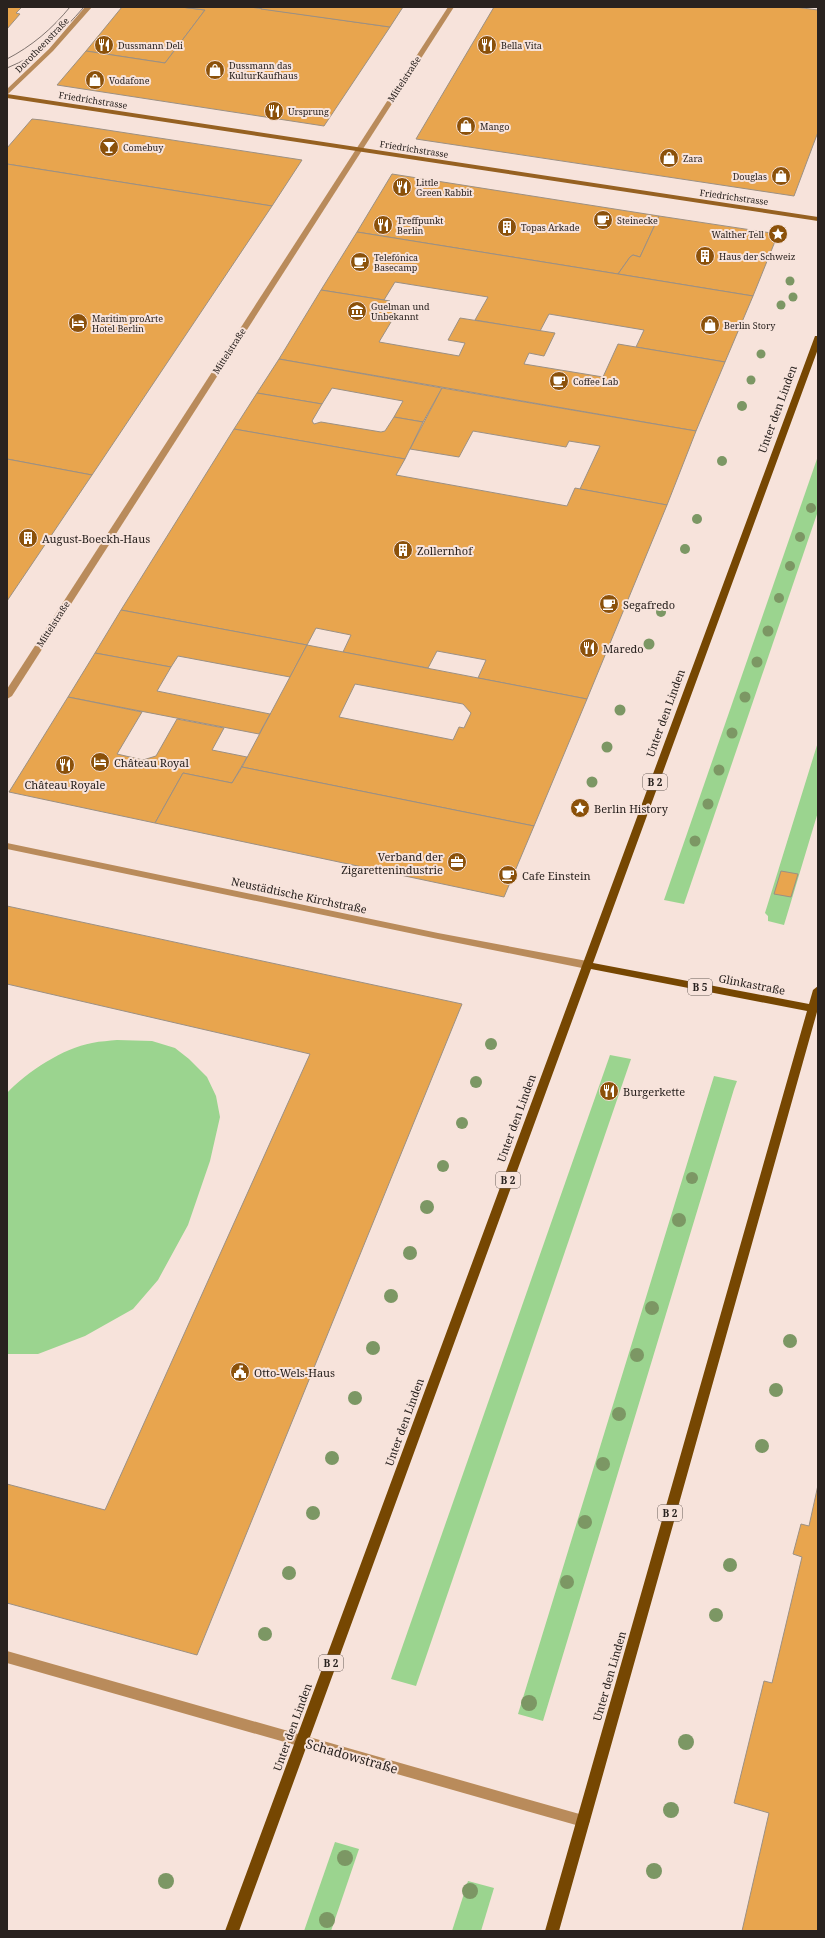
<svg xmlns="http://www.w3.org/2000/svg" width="825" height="1938" font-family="'Noto Serif',serif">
	<rect width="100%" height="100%" fill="#f7e3db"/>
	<g fill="#9bd48f">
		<path d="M818,456V511L684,904L664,900Z"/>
		<path d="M818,742V812L784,925L768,921V916L765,913Z"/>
		<path d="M117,1040L152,1041L175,1048L189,1059L207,1077L216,1096L220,1117L210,1161L188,1225L158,1280L133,1309L85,1336L38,1354H7V1093C27,1072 63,1048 92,1043C101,1041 109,1041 117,1040Z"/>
		<path d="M610,1055L631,1059L416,1686L391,1679Z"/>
		<path d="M714,1076L737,1081L734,1089L543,1721L518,1714Z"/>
		<path d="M335,1842L359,1849L331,1931H304Z"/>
		<path d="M468,1881L494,1888L481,1931H452Z"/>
	</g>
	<g fill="#e8a54e" stroke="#9c9083" fill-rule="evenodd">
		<path d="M7,7H22L16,13L20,14L7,29Z"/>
		<path d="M122,7H181L205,10L165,63L86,51Z"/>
		<path d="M181,7H250L390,27L324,126L57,85L86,51L165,63L205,10Z"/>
		<path d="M262,7H403L390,27L261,9Z"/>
		<path d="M494,7H795L818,10V132L794,196L416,139Z"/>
		<path d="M32,119L42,120L302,160L272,206L7,164V148Z"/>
		<path d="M7,164L272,206L92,475L7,459Z"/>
		<path d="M392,174L659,216L640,257L633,255L630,257L618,274L357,232Z"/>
		<path d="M659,216L778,234L753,296L618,274L630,257L633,255L640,257Z"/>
		<path d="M357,232L618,274L753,296L725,362L636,347L644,330L549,314L540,331L475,320L488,297L395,282L384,300L321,290Z"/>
		<path d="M321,290L390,301V306L400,307L379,342L459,356L465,343L448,340L460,318L555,333L544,356L529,353L524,364L603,377L618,344L725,362L696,431L279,359Z"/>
		<path d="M279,359L442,388L423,422L394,417L403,401L332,388L322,404L257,393Z"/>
		<path d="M442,388L696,431L667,505L580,489L600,446L569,441L566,447L473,431L459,457L410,449Z"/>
		<path d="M257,393L322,404L312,421L314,424L321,422L381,432L385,431L394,417L423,422L405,459L234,429Z"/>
		<path d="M234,429L405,459L396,475L567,506L575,488L667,505L587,699L478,678L486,660L437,651L428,668L343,652L351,635L316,628L307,645L121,610Z"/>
		<path d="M7,459L92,475L7,601Z"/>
		<path d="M121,610L307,645L290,677L178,656L171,667L95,653Z"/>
		<path d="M307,645L587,699L534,826L242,767ZM355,684L463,704L471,713L464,728L459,727L453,740L339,717Z"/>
		<path d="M95,653L171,667L157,691L270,714L259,734L68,697Z"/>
		<path d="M68,697L142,712L117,754L143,760L156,756L177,719L224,728L212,750L247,757L232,783L183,773L155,823L9,792Z"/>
		<path d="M242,767L534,826L504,897L155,823L183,773L232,783Z"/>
		<path d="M781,871L798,874L791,897L774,894Z"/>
		<path d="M7,906L462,1004L197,1655L7,1603V1484L105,1510L310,1054L7,984Z"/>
		<path d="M818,1485V1931H742L769,1813L734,1803L764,1681L772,1683L802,1557L793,1554L801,1524L809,1526Z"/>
	</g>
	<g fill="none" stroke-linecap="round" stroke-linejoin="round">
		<g fill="#b98b5b" fill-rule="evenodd">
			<path d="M85,7H92L53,51L7,95V89L49,49Z"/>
			<path d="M448,7H454L12,696L7,699V689Z"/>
			<path d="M7,1651L583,1815L588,1817L590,1821L588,1825L583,1827L7,1663Z"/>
		</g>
		<path fill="#b98b5b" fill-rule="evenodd" d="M7,843L438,933L587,961L592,965L587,969L438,939L7,849Z"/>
		<path fill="#966121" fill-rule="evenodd" d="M7,94L818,217V221L7,98Z"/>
		<path fill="#764702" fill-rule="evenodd" d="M815,336H818V349L593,963L809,1004L813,990L818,986V1013L817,1012L559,1931H545L807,1011L591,969L239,1931H225Z"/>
		<g stroke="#7f736e" stroke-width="1">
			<path d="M7,59C32,46 52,29 70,7"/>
			<path d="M7,68C40,55 61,33 84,7"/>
		</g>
	</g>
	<g fill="#7c9764">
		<circle cx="790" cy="281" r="4.5"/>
		<circle cx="793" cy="297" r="4.5"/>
		<circle cx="781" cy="305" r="4.5"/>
		<circle cx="761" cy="354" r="4.5"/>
		<circle cx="751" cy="380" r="4.5"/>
		<circle cx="742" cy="406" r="5"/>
		<circle cx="722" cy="461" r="5"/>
		<circle cx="811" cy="508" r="5"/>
		<circle cx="697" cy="519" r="5"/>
		<circle cx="800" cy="537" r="5"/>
		<circle cx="685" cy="549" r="5"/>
		<circle cx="790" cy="566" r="5"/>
		<circle cx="779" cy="598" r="5"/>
		<circle cx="661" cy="612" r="5"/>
		<circle cx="768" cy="631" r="5.5"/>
		<circle cx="649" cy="644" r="5.5"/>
		<circle cx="757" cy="662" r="5.5"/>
		<circle cx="745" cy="697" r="5.5"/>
		<circle cx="620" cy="710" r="5.5"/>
		<circle cx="732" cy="733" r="5.5"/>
		<circle cx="607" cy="747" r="5.5"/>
		<circle cx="719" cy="770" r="5.5"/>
		<circle cx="592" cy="782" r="5.5"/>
		<circle cx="708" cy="804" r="5.5"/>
		<circle cx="695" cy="841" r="5.5"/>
		<circle cx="491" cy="1044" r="6"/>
		<circle cx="476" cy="1082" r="6"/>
		<circle cx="462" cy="1123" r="6"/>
		<circle cx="443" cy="1166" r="6"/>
		<circle cx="692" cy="1178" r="6"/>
		<circle cx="427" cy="1207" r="7"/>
		<circle cx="679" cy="1220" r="7"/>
		<circle cx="410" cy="1253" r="7"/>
		<circle cx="391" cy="1296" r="7"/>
		<circle cx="652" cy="1308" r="7"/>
		<circle cx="790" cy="1341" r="7"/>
		<circle cx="373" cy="1348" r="7"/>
		<circle cx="637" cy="1355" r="7"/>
		<circle cx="776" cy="1390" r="7"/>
		<circle cx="355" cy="1398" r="7"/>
		<circle cx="619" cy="1414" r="7"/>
		<circle cx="762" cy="1446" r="7"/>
		<circle cx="332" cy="1458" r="7"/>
		<circle cx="603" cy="1464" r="7"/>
		<circle cx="313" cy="1513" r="7"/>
		<circle cx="585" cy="1522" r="7"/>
		<circle cx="730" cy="1565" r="7"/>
		<circle cx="289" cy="1573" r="7"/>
		<circle cx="567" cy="1582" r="7"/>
		<circle cx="716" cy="1615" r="7"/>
		<circle cx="265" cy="1634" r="7"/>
		<circle cx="529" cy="1703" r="8"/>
		<circle cx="686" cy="1742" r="8"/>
		<circle cx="671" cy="1810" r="8"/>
		<circle cx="345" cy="1858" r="8"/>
		<circle cx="654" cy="1871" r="8"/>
		<circle cx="166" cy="1881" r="8"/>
		<circle cx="470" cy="1891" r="8"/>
		<circle cx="327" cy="1920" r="8"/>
	</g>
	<defs>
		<symbol id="restaurant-disc" viewBox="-11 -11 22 22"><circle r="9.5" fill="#8b510a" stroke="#f7e3db"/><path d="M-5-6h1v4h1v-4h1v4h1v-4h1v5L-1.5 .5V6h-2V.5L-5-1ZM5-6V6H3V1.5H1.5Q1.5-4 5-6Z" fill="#fff"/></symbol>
		<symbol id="shop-disc" viewBox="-11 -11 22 22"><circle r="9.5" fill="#8b510a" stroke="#f7e3db"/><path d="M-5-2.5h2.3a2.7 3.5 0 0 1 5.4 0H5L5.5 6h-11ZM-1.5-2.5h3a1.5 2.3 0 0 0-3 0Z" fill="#fff"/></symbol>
		<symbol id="bar-disc" viewBox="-11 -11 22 22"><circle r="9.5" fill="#8b510a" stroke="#f7e3db"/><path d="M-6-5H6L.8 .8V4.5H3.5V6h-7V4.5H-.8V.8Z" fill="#fff"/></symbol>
		<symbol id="cafe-disc" viewBox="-11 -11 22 22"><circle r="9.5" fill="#8b510a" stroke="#f7e3db"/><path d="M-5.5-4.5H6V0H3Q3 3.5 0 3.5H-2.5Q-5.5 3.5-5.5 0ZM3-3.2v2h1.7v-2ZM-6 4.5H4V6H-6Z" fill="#fff"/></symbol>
		<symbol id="building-disc" viewBox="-11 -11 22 22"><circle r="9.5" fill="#8b510a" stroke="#f7e3db"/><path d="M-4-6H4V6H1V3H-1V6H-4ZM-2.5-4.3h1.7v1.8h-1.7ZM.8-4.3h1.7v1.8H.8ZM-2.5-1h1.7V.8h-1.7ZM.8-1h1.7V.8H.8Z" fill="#fff"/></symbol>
		<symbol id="sight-disc" viewBox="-11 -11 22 22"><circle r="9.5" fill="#8b510a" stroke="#f7e3db"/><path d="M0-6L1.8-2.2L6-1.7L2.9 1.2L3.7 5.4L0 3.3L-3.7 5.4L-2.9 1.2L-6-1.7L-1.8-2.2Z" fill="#fff"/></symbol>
		<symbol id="museum-disc" viewBox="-11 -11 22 22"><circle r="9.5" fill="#8b510a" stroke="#f7e3db"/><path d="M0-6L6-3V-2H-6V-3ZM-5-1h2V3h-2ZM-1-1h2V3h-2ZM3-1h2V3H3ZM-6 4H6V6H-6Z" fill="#fff"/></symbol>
		<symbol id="hotel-disc" viewBox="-11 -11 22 22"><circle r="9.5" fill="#8b510a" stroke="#f7e3db"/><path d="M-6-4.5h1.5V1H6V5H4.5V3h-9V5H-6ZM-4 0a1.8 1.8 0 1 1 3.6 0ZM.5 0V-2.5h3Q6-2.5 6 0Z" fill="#fff"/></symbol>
		<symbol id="office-disc" viewBox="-11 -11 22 22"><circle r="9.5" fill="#8b510a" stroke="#f7e3db"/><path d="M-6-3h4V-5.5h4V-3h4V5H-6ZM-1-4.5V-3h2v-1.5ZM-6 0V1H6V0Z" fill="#fff"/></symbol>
		<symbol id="civic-disc" viewBox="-11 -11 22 22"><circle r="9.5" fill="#8b510a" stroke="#f7e3db"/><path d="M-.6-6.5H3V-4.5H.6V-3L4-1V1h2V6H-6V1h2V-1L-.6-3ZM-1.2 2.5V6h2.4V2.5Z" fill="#fff"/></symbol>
	</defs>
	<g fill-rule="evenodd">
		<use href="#restaurant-disc" x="93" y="34" width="22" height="22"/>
		<use href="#restaurant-disc" x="476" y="34" width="22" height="22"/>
		<use href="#shop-disc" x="204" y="59" width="22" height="22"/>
		<use href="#shop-disc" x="84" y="69" width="22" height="22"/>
		<use href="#restaurant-disc" x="263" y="100" width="22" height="22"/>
		<use href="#shop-disc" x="455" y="115" width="22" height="22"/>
		<use href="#bar-disc" x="98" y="136" width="22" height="22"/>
		<use href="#shop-disc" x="658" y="147" width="22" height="22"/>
		<use href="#shop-disc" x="770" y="165" width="22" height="22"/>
		<use href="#restaurant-disc" x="391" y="176" width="22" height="22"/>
		<use href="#cafe-disc" x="592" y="209" width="22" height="22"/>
		<use href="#restaurant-disc" x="372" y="214" width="22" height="22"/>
		<use href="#building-disc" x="496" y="216" width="22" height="22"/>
		<use href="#sight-disc" x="767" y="223" width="22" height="22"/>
		<use href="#building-disc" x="694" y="245" width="22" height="22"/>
		<use href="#cafe-disc" x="349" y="251" width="22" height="22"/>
		<use href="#museum-disc" x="346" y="300" width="22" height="22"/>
		<use href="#hotel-disc" x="67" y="312" width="22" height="22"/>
		<use href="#shop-disc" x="699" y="314" width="22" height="22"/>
		<use href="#cafe-disc" x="548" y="370" width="22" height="22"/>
		<use href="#building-disc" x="17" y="527" width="22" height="22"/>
		<use href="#building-disc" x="392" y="539" width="22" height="22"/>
		<use href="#cafe-disc" x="598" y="593" width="22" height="22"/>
		<use href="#restaurant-disc" x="578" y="637" width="22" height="22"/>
		<use href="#hotel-disc" x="89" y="751" width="22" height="22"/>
		<use href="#restaurant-disc" x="54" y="754" width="22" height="22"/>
		<use href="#sight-disc" x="569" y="797" width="22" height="22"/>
		<use href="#office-disc" x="446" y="851" width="22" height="22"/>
		<use href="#cafe-disc" x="497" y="864" width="22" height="22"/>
		<use href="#restaurant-disc" x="598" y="1080" width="22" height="22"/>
		<use href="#civic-disc" x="229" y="1361" width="22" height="22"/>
	</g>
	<g text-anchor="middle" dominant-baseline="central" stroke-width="4" stroke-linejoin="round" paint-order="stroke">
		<g font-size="9" fill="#29221f" stroke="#f7e3db">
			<text transform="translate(42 45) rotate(-46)">Dorotheenstraße</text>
			<text transform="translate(404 79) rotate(-57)">Mittelstraße</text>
			<text transform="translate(93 100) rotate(9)">Friedrichstrasse</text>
			<text transform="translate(414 149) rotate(9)">Friedrichstrasse</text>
			<text transform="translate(734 197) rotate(8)">Friedrichstrasse</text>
			<text transform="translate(229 351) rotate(-57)">Mittelstraße</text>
			<text transform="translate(53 624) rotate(-57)">Mittelstraße</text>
		</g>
		<g font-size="9" fill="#29221f" stroke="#f7e3db" text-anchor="start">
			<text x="118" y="45">Dussmann Deli</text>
			<text x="501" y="45">Bella Vita</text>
			<text x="229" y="65">Dussmann das<tspan x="229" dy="10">KulturKaufhaus</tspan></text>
			<text x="109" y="80">Vodafone</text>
			<text x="288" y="111">Ursprung</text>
			<text x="480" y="126">Mango</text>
			<text x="123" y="147">Comebuy</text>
			<text x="683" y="158">Zara</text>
			<text x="767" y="176" text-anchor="end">Douglas</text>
			<text x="416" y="182">Little<tspan x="416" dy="10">Green Rabbit</tspan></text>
			<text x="397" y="220">Treffpunkt<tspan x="397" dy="10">Berlin</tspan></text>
			<text x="617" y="220">Steinecke</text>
			<text x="521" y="227">Topas Arkade</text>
			<text x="764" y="234" text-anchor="end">Walther Tell</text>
			<text x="719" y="256">Haus der Schweiz</text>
			<text x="374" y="257">Telefónica<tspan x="374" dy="10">Basecamp</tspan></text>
			<text x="371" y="306">Guelman und<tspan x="371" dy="10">Unbekannt</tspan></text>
			<text x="92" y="318">Maritim proArte<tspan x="92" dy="10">Hotel Berlin</tspan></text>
			<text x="724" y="325">Berlin Story</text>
			<text x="573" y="381">Coffee Lab</text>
		</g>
		<g fill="#f7e3db" stroke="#675c57" stroke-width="1">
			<rect x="643" y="774" width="24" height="16" rx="3"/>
			<rect x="688" y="979" width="24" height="16" rx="3"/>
			<rect x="496" y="1172" width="24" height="16" rx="3"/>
			<rect x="658" y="1505" width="24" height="16" rx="3"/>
			<rect x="319" y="1655" width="24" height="16" rx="3"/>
		</g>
		<g font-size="10" font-weight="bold" fill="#29221f">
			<text x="655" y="782">B 2</text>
			<text x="700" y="987">B 5</text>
			<text x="508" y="1180">B 2</text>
			<text x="670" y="1513">B 2</text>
			<text x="331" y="1663">B 2</text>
		</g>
		<g font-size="11" fill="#29221f" stroke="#f7e3db">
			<text transform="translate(777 409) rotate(-70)">Unter den Linden</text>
			<text transform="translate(665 713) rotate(-70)">Unter den Linden</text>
			<text transform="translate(299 895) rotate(12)">Neustädtische Kirchstraße</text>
			<text transform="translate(752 984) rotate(11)">Glinkastraße</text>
			<text transform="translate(516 1118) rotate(-70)">Unter den Linden</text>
			<text transform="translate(404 1422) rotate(-70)">Unter den Linden</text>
			<text transform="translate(609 1676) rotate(-74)">Unter den Linden</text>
			<text transform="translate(292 1727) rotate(-70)">Unter den Linden</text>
		</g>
		<g font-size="11" fill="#29221f" stroke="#f7e3db" text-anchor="start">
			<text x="42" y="538">August-Boeckh-Haus</text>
			<text x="417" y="550">Zollernhof</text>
			<text x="623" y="604">Segafredo</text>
			<text x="603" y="648">Maredo</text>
			<text x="114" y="762">Château Royal</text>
			<text x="65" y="784" text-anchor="middle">Château Royale</text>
			<text x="594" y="808">Berlin History</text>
			<text x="443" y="856" text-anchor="end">Verband der<tspan x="443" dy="13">Zigarettenindustrie</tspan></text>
			<text x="522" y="875">Cafe Einstein</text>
			<text x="623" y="1091">Burgerkette</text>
			<text x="254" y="1372">Otto-Wels-Haus</text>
		</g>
		<g font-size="13" fill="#29221f" stroke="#f7e3db">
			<text transform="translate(352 1756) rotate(16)">Schadowstraße</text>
		</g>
	</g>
	<rect width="825" height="1938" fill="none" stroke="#29221f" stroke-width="16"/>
</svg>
